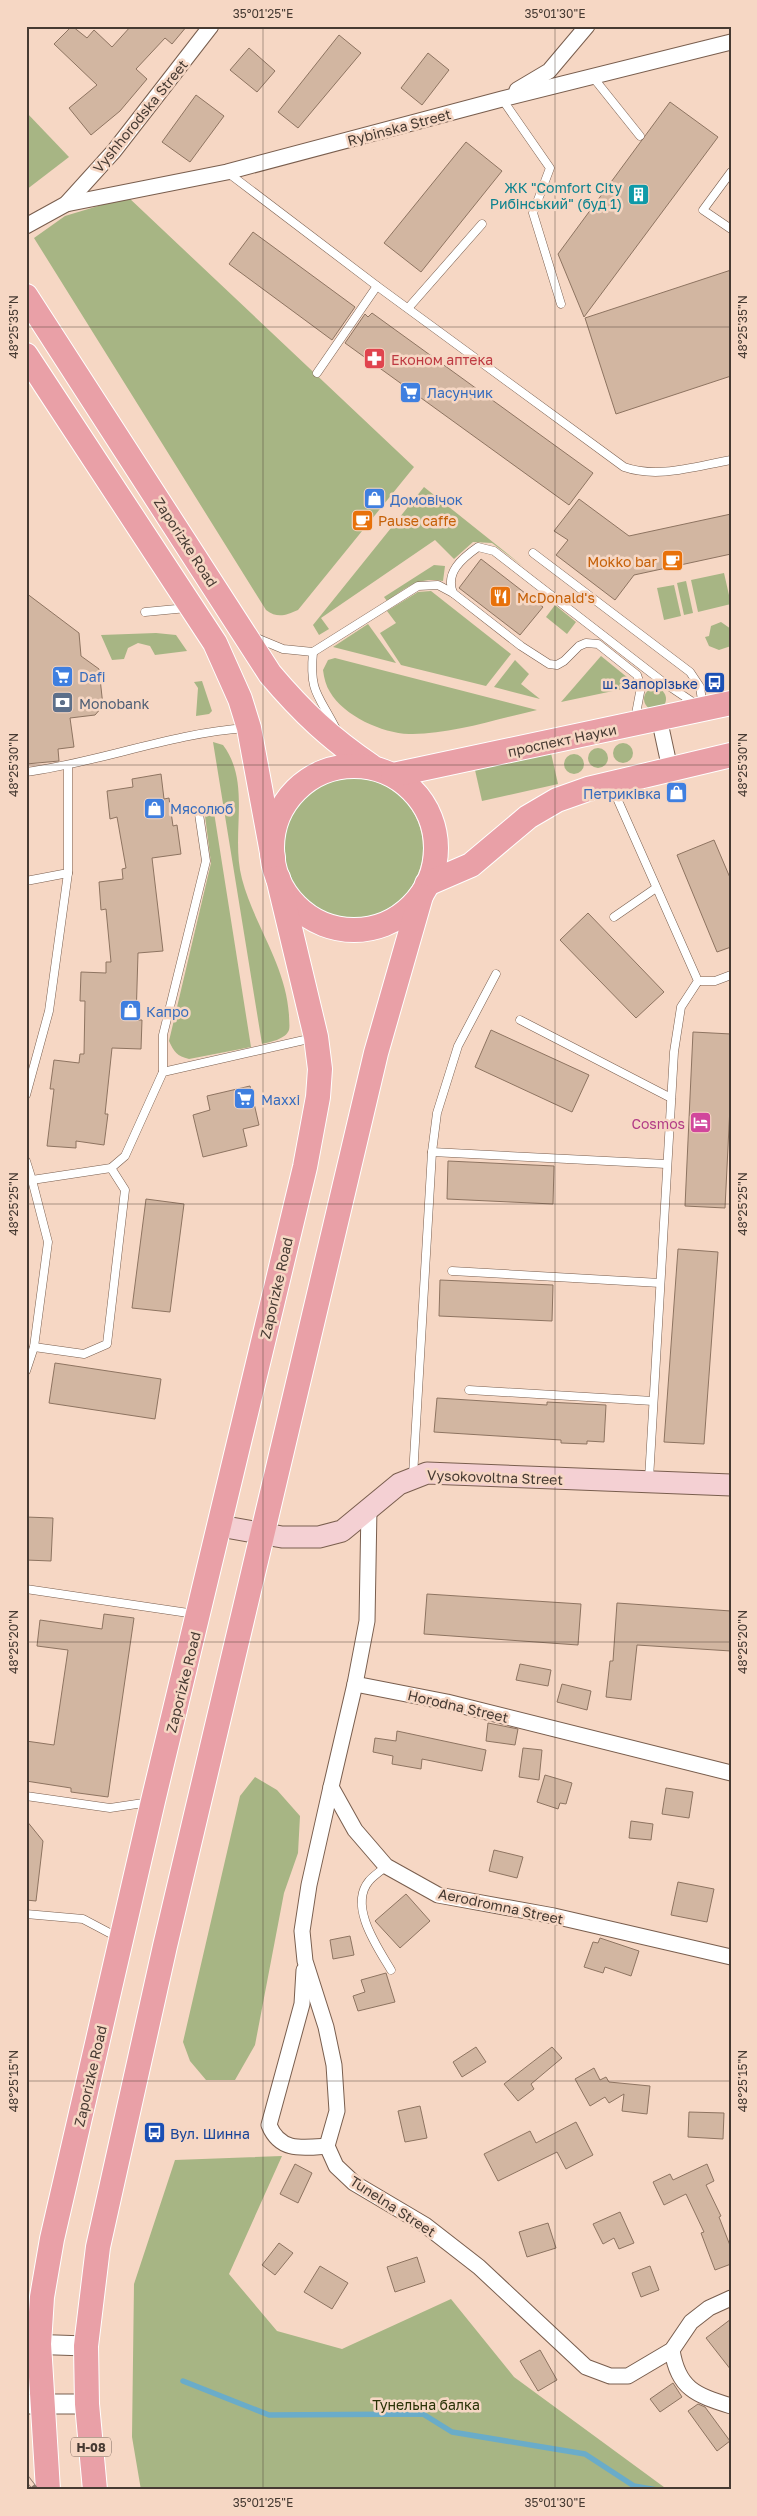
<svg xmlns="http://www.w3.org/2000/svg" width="757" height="2516" font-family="'Golos Text',sans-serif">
	<rect width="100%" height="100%" fill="#f6d7c4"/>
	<g fill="#a7b584">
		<path d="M26,112L69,157L26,190Z"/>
		<path d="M128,197L414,467L298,610C286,615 278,619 266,610L34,238L65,216Z"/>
		<path d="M424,487L524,567L492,543L473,542L454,559L435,540L321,618L329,629L319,635L313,625Z"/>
		<path d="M434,565L445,566L443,581C417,577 408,587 387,601L384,597Z"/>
		<path d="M724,573L731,604L698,612L691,580Z"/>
		<path d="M686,581L693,613L684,615L677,583Z"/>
		<path d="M674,585L681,616L664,620L657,588Z"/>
		<path d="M431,591L511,654L486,686L401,665L380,633L396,623L387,611L418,592Z"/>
		<path d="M555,605L576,622L567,634L546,617Z"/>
		<path d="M721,622L731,629V646L719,650L709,646L705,637L709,636L711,626Z"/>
		<path d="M368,624L396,663L333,647Z"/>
		<path d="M156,633L176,635L187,651L155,655L150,646L138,643L128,648L124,659L112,660L101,635Z"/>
		<path d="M601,656L633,682L632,687L561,702Z"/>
		<path d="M335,658L537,710C497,719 449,735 409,734C382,733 344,716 330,692C326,686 324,678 323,670L328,660Z"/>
		<path d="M515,660L529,674L521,684L540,699L494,687Z"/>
		<path d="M202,681L212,711L209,714L196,716L198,688L194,682Z"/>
		<circle cx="655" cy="699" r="11"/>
		<path d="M213,742L223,745C252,784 230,834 242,879C254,925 286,965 289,1015C289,1020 290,1026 289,1030C286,1039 270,1042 262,1044Z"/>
		<circle cx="623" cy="753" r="10"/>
		<circle cx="598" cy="758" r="10"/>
		<path d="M551,753L558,784L482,801L475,770Z"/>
		<circle cx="574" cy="764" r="10"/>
		<circle cx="353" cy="848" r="70"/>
		<path d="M213,806L251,1047L189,1059C177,1056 174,1052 169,1041L211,863L204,808Z"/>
		<path d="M255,1777L277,1790L300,1816L298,1853L284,1893L255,2045L235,2080H206L190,2061L183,2042L240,1796Z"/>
		<path d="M282,2156L229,2274L277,2331L342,2349L451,2299L514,2377L668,2490H141L132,2437L134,2284L175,2160Z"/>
	</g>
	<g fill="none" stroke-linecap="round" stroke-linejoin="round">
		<path stroke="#6aacc9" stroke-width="5.5" d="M183,2381L269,2415L423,2414L452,2432L585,2454L634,2486L657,2490"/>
	</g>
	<g fill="#d2b6a1" stroke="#8e7461">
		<path d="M72,26L87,38L94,30L112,47L131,26H187L172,44L165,38L136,69L147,79L120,111L91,135L69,108L97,85L54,44Z"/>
		<path d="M339,35L361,53L298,128L278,112Z"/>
		<path d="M249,48L275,71L257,92L230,70Z"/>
		<path d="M428,53L449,70L422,105L401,88Z"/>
		<path d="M196,95L224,116L190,162L162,142Z"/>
		<path d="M670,102L718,137L584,317L558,254Z"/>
		<path d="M466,142L502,171L421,272L384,243Z"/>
		<path d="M253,232L355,307L332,340L229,264Z"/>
		<path d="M731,270V376L616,414L585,318Z"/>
		<path d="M372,313L593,473L569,505L345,343L365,314L368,317Z"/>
		<path d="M579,499L629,536L731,514V554L634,575L615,600L556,555L568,540L554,531Z"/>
		<path d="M481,559L543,607L520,635L459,588Z"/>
		<path d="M26,593L79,633L81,656L99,669L103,706L95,715L70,718L74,747L58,749L59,761L26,764Z"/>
		<path d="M161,774L164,799L169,798L173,826L177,825L181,854L152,858L163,951L138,953L136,1020H142L141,1049L112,1048L105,1114H108L104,1145L76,1141V1148L47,1146L54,1089H50L54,1060L79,1063L80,1054H84L85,1001H80L81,972L106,973V962H111L106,909L101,910L99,882L123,879L122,869L126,868L117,817L110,819L107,791L133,787L132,779Z"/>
		<path d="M714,840L731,880V947L717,952L677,855Z"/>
		<path d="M588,913L664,992L636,1018L560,940Z"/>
		<path d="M491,1030L589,1075L572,1112L475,1067Z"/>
		<path d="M693,1032L731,1034V1086L725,1208L685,1206Z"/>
		<path d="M250,1086L259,1125L243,1129L247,1146L203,1157L193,1115L210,1110L207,1096Z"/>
		<path d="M448,1161L554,1166L553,1204L447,1199Z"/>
		<path d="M146,1199L184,1204L170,1312L132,1308Z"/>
		<path d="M678,1249L718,1252L704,1444L664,1442Z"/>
		<path d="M440,1280L553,1285L552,1321L439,1316Z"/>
		<path d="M55,1363L161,1379L155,1419L49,1403Z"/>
		<path d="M437,1398L547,1405V1402L606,1405L604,1442L587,1441V1444L561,1443V1440L434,1432Z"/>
		<path d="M26,1517L53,1518L51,1561L26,1560Z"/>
		<path d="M427,1594L581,1604L578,1645L424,1634Z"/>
		<path d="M617,1603L731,1611V1651L637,1645L631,1700L606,1697L610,1661H613Z"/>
		<path d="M104,1614L134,1618L108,1797L71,1792V1788L26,1781V1741L54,1745L68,1650L37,1646L40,1620L102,1629Z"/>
		<path d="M520,1664L551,1670L548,1686L516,1680Z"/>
		<path d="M562,1684L591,1691L587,1710L557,1702Z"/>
		<path d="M488,1723L518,1729L515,1745L486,1741Z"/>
		<path d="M397,1731L486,1750L482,1771L422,1759L421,1769L392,1764L393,1756L373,1752L375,1738L396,1741Z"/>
		<path d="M523,1748L542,1750L539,1780L519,1777Z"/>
		<path d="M545,1775L572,1783L566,1804L560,1803L558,1809L537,1802Z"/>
		<path d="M666,1788L693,1792L689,1818L662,1814Z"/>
		<path d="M26,1820L43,1841L36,1901L26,1900Z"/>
		<path d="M631,1821L653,1824L651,1840L629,1838Z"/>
		<path d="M494,1850L523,1857L517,1878L489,1871Z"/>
		<path d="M678,1882L714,1889L707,1922L671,1915Z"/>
		<path d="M406,1894L430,1921L400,1948L375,1921Z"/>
		<path d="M350,1936L354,1955L333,1959L330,1940Z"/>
		<path d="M600,1938L639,1951L631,1976L605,1967L603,1973L584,1967L593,1942L598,1943Z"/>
		<path d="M386,1973L395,2002L358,2011L353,1996L365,1992L361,1980Z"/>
		<path d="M476,2047L486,2062L462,2077L453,2062Z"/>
		<path d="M552,2047L562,2058L531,2084L534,2089L518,2101L504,2084Z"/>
		<path d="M594,2068L600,2080L606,2077L609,2082L650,2086L647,2114L622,2111L624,2094L609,2103L605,2097L590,2106L575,2079Z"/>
		<path d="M420,2106L427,2138L405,2142L398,2111Z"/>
		<path d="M689,2112L724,2113L723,2139L688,2137Z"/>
		<path d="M576,2122L593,2155L566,2169L557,2152L498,2181L484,2154L530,2131L536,2143Z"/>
		<path d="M295,2164L312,2173L298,2203L280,2194Z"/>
		<path d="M707,2164L714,2181L706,2185L721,2216L719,2217L731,2248V2264L715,2270L701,2233L704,2232L686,2194L664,2205L653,2182L670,2174L673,2180Z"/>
		<path d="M620,2212L634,2243L619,2249L614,2238L603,2244L593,2224Z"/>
		<path d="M548,2223L556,2248L527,2257L519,2232Z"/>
		<path d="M279,2243L293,2253L275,2275L262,2265Z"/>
		<path d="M417,2257L425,2282L395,2292L387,2267Z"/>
		<path d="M320,2266L348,2283L332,2309L304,2292Z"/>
		<path d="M650,2266L659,2290L641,2297L632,2273Z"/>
		<path d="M731,2319V2370L706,2338Z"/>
		<path d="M540,2350L557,2380L538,2391L520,2361Z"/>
		<path d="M673,2383L682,2397L660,2412L650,2399Z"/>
		<path d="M698,2404L705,2407L730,2441L717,2451L688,2411Z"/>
	</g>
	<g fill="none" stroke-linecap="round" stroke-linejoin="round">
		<defs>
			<g id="service">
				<path d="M592,76L640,136"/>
				<path d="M502,99L550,168L533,213L561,304"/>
				<path d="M227,172L377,286L624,467C658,479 696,466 731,460"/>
				<path d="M731,172L703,210L731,229"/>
				<path d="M410,306L482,224"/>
				<path d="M317,373L377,286"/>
				<path d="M533,553L690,672L700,687L703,707"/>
				<path d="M453,593C445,573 461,559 478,547L494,551L663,682L697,705"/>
				<path d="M145,612L187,608"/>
				<path d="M254,637L283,649L313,652L418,586L438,585L453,593L521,646L549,664L557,665L564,661L579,646L586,643L598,644L637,675L641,687L635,719"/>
				<path d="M313,652C309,693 319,695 336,729"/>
				<path d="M26,772C101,762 171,733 247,728"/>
				<path d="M612,787L698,981L681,1007L674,1052L649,1479"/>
				<path d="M26,881L68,873V766"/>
				<path d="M614,917L656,888"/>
				<path d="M698,981H715L731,975"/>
				<path d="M520,1020L671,1098"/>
				<path d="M163,1072V1035L206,861L199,814"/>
				<path d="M26,1095L49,1011L68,873"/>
				<path d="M432,1152L666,1164"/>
				<path d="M26,1161L32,1180L111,1168L125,1156L163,1072L313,1038"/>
				<path d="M452,1271L660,1283"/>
				<path d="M34,1347L84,1354L107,1344L125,1190L111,1168"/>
				<path d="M26,1371L34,1347L48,1242L32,1180"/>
				<path d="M469,1390L653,1401"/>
				<path d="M413,1476L432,1152L437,1113L458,1046L496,974"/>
				<path d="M26,1589L195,1614"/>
				<path d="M26,1796L110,1808L150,1802"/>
				<path d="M386,1866C381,1871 373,1876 369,1881C348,1906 378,1948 391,1970"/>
				<path d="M26,1914L83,1919L119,1938"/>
			</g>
			<g id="minor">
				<path d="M517,90L549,71L587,26"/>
				<path d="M66,204L227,172L502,99L731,42"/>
				<path d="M26,226L66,204L76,193L114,151L211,26"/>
				<path d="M659,718L670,769"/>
				<path d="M369,1508L367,1621L355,1684L447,1702L731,1773"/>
				<path d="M355,1684L331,1787L355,1830L386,1866L438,1895L554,1916L731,1957"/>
				<path d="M331,1787L309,1885L302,1931L305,1961L326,2027L334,2065L337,2111L327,2146L336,2166L354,2183L425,2225L479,2267L586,2367L610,2376H628L672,2350L691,2322L709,2308L731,2298"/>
				<path d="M304,1970L302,2004L269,2125C280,2152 302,2148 327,2146"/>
				<path d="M672,2350C678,2389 696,2395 731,2406"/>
			</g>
			<g id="tertiary">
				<path d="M26,2344L86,2346"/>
				<path d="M26,2404H87"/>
			</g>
			<path id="secondary" d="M220,1526L282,1537H319L342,1531L399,1484L427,1473L731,1485"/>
			<g id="primary">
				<path d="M26,296L270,674C303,713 330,738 371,766"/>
				<path d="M26,355L215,643L240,699L249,728L273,858"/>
				<circle cx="354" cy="848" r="82"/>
				<path d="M393,775L731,703"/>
				<path d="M427,884L471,865L528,817L557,800L588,789L731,755"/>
				<path d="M48,2490L39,2344L42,2297L52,2239L153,1801L305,1167L318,1097L320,1069L316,1037L278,878"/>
				<path d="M95,2490L87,2404L86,2346L98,2247L165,1946L376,1053L421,896"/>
			</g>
		</defs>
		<use href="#service" stroke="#795e4e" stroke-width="9"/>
		<use href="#minor" stroke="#795e4e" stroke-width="17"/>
		<use href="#tertiary" stroke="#795e4e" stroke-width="21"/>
		<use href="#secondary" stroke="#795e4e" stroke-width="23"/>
		<use href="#primary" stroke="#fff" stroke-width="26"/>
		<use href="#service" stroke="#fff" stroke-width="8"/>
		<use href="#minor" stroke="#fff" stroke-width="15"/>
		<use href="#tertiary" stroke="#fff" stroke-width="19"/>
		<use href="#secondary" stroke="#f4d0d3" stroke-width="21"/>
		<use href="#primary" stroke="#e9a0a7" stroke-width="24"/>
		<defs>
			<path id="rail" d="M26,2477L36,2490"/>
		</defs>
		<use href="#rail" stroke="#897569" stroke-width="5.5"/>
		<use href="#rail" stroke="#f6d7c4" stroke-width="4" stroke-dasharray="11" stroke-linecap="butt"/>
	</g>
	<path fill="none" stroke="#463a32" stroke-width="1" stroke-opacity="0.45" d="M263,26V2490M555,26V2490M26,327H731M26,765H731M26,1204H731M26,1642H731M26,2081H731"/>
	<defs>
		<symbol id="building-square" viewBox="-11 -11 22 22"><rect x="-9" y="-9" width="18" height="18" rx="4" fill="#0f9aa8" stroke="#f6d7c4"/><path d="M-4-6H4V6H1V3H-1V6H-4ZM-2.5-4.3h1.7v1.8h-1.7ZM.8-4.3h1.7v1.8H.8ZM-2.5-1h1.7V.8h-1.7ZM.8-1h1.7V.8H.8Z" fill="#fff"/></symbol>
		<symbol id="pharmacy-square" viewBox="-11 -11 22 22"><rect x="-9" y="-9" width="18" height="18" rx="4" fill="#e0444e" stroke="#f6d7c4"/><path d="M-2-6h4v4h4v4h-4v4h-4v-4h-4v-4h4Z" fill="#fff"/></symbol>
		<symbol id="supermarket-square" viewBox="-11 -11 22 22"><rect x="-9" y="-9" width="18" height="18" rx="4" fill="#3f7fe0" stroke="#f6d7c4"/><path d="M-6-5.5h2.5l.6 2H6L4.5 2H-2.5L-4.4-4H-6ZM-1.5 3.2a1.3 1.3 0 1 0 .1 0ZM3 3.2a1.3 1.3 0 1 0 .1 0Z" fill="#fff"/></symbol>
		<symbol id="shop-square" viewBox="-11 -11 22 22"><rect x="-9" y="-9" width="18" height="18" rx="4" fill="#3f7fe0" stroke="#f6d7c4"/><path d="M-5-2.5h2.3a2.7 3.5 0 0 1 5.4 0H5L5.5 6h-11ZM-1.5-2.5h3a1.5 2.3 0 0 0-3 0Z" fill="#fff"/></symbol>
		<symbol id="cafe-square" viewBox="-11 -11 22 22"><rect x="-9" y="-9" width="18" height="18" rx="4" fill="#e8710a" stroke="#f6d7c4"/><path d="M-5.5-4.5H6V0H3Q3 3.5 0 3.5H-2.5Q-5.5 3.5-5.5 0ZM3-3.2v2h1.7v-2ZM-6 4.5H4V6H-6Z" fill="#fff"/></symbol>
		<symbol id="restaurant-square" viewBox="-11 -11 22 22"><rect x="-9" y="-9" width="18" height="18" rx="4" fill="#e8710a" stroke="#f6d7c4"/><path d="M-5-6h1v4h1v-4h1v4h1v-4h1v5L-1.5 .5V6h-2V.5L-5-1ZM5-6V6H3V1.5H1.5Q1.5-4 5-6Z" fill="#fff"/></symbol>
		<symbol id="bus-square" viewBox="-11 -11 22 22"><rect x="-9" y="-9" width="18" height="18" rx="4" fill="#1a4fb4" stroke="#f6d7c4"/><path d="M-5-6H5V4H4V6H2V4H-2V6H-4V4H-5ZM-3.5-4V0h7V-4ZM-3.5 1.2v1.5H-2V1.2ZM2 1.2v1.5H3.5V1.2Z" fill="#fff"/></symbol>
		<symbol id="bank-square" viewBox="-11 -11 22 22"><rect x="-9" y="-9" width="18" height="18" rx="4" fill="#5c6f8a" stroke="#f6d7c4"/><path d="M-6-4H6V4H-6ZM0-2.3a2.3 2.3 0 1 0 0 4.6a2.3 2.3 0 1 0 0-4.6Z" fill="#fff"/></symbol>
		<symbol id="hotel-square" viewBox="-11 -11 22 22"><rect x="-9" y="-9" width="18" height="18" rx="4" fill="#d1479c" stroke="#f6d7c4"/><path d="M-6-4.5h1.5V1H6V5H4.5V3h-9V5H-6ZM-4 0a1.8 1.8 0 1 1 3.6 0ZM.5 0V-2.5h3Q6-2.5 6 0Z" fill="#fff"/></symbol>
	</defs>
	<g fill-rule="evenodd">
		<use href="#building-square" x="626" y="182" width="25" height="25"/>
		<use href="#pharmacy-square" x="362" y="346" width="25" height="25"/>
		<use href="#supermarket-square" x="398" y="380" width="25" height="25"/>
		<use href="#shop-square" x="362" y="486" width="25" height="25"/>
		<use href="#cafe-square" x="350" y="508" width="25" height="25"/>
		<use href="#cafe-square" x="660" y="548" width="25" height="25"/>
		<use href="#restaurant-square" x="488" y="584" width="25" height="25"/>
		<use href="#supermarket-square" x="50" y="664" width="25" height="25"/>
		<use href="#bus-square" x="702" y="670" width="25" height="25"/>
		<use href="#bank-square" x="50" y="690" width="25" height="25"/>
		<use href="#shop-square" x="664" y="780" width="25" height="25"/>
		<use href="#shop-square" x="142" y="796" width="25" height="25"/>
		<use href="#shop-square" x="118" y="998" width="25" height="25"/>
		<use href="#supermarket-square" x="232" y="1086" width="25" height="25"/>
		<use href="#hotel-square" x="688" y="1110" width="25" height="25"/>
		<use href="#bus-square" x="142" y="2120" width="25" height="25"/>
	</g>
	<g text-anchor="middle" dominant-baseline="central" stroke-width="5" stroke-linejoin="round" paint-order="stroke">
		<rect fill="#f6d7c4" stroke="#7b695e" stroke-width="1" x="71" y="2437.5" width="40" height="19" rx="4"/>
		<g font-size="12" font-weight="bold" fill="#463a32">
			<text x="91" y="2447">Н-08</text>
		</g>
		<g font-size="14" fill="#463a32" stroke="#f6d7c4">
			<text transform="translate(140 116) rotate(-51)">Vyshhorodska Street</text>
			<text transform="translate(399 127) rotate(-15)">Rybinska Street</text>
			<text transform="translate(186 542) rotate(57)">Zaporizke Road</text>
			<text transform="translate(562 740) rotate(-12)">проспект Науки</text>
			<text transform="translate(276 1288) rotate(-77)">Zaporizke Road</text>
			<text transform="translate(495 1477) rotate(2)">Vysokovoltna Street</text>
			<text transform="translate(183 1682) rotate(-76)">Zaporizke Road</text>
			<text transform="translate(458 1706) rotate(13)">Horodna Street</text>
			<text transform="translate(501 1906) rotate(12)">Aerodromna Street</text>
			<text transform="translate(90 2076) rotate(-77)">Zaporizke Road</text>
			<text transform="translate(393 2206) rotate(33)">Tunelna Street</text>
		</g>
		<g font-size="14" fill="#0d838f" stroke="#f6d7c4" text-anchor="end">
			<text x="622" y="187">ЖК "Comfort City<tspan x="622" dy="16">Рибінський" (буд 1)</tspan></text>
		</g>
		<g font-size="14" fill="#be3a42" stroke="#f6d7c4" text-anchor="start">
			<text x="391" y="359">Економ аптека</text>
		</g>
		<g font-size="14" fill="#366cbe" stroke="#f6d7c4" text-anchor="start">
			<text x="427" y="392">Ласунчик</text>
			<text x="390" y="499">Домовічок</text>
			<text x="79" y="676">Dafi</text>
			<text x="661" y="793" text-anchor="end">Петриківка</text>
			<text x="170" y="808">Мясолюб</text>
			<text x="146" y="1011">Капро</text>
			<text x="261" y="1099">Maxxi</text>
		</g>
		<g font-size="14" fill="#c56008" stroke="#f6d7c4" text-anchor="start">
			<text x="378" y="520">Pause caffe</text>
			<text x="657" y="561" text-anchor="end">Mokko bar</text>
			<text x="517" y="597">McDonald's</text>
		</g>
		<g font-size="14" fill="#164399" stroke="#f6d7c4" text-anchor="end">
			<text x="698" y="683">ш. Запорізьке</text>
			<text x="170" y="2133" text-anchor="start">Вул. Шинна</text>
		</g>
		<g font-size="14" fill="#4e5e75" stroke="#f6d7c4" text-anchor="start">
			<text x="79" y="703">Monobank</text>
		</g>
		<g font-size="14" fill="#b23c85" stroke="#f6d7c4" text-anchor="end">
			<text x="685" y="1123">Cosmos</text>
		</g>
		<g font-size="14" fill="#293206" stroke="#f6d7c4">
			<text x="426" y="2404">Тунельна балка</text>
		</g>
	</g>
	<rect width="757" height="2516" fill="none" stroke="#f6d7c4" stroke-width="55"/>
	<rect x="28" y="28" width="702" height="2460" fill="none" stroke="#463a32" stroke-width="2"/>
	<g font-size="12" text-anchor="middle" fill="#463a32">
		<text x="263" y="18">35°01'25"E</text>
		<text x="555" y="18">35°01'30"E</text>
		<text transform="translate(14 327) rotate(-90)" y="4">48°25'35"N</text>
		<text transform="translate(743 327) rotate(-90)" y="4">48°25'35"N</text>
		<text transform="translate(14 765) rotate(-90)" y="4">48°25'30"N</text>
		<text transform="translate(743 765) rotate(-90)" y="4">48°25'30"N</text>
		<text transform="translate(14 1204) rotate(-90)" y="4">48°25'25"N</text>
		<text transform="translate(743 1204) rotate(-90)" y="4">48°25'25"N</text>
		<text transform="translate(14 1642) rotate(-90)" y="4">48°25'20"N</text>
		<text transform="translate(743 1642) rotate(-90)" y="4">48°25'20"N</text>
		<text transform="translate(14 2081) rotate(-90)" y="4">48°25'15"N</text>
		<text transform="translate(743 2081) rotate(-90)" y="4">48°25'15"N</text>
		<text x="263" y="2507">35°01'25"E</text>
		<text x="555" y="2507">35°01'30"E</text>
	</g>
</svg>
